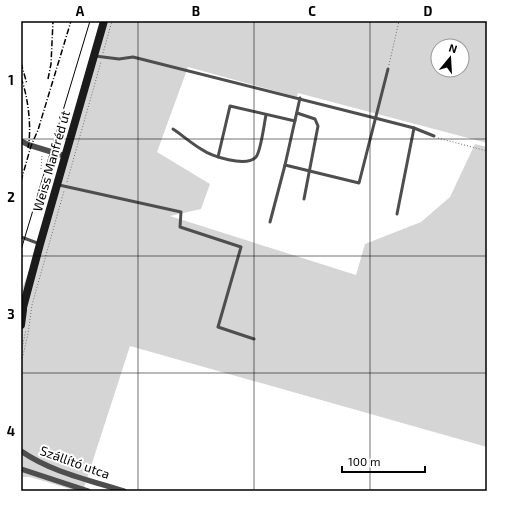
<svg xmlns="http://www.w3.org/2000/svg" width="508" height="512" font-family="'Exo 2',sans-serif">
	<rect width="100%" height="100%" fill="#fff"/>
	<path fill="#d5d5d5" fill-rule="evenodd" d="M104,21H487V143L298,93L297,97L188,67L157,152L210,184L201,209L170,216L356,275L365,244L421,222L450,197L475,144L487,147V447L130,346L83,491H77L30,477H21V291L40,244ZM438,46H462V70H438Z"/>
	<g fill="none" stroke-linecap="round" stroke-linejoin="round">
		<g stroke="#707070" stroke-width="1" stroke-dasharray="1 2" stroke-linecap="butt">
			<path d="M103,53L112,21"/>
			<path d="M389,65L399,21"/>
			<path d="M438,138L487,151"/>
			<path d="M41,169L42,155"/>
			<path d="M47,170L52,158"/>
			<path d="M67,182L101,62"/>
			<path d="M21,353L26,330"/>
			<path d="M21,364L28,334L32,305L64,191"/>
		</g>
		<g stroke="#4e4e4e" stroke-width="3">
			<path d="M95,56L119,59L133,57L375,118L414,128L434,136"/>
			<path d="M300,98L285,165L359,183L388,69"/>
			<path d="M297,113L315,119L318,126L304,199"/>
			<path d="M173,129C182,135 191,143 201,149C211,156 246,168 256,157C261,151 264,124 266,115"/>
			<path d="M218,157L230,106L295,121"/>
			<path d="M59,185L181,212L180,227L241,247L218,327L254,339"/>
			<path d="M397,214L414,128"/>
			<path d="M270,222L285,165"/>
			<path d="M21,237L40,244"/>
		</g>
		<g stroke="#4e4e4e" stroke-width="5.5">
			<path d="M21,141L29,145L65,156"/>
			<path d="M21,451C51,472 89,480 124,491"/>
			<path d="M21,469L88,491"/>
		</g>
		<g stroke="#1b1b1b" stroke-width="8">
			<path d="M21,315L40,244L104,21"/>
			<path d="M21,325L23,310"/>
		</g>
		<path stroke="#000" stroke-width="1" d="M21,250L90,21"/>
		<g stroke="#000" stroke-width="1.5" stroke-dasharray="6 2 1 2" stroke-linecap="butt">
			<path d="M21,63L27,84"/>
			<path d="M21,78C28,96 32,128 28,148"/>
			<path d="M48,79L51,64L53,21"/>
			<path d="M21,181L31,146L38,130L71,21"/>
		</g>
	</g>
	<path fill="none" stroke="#000" stroke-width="1" stroke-opacity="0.55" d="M138,21V491M254,21V491M370,21V491M21,139H487M21,256H487M21,373H487"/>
	<g text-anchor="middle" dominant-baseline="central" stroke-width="4" stroke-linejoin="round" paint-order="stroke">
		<g font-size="13" fill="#000" stroke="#fff">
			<text transform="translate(51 161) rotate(-74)">Weiss Manfréd út</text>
			<text transform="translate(75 462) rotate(20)">Szállító utca</text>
		</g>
	</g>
	<rect width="508" height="512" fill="none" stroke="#ffffff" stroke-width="44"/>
	<g transform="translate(450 58) rotate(18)"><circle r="19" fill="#ffffff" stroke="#999999"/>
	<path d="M0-3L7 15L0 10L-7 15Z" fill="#000000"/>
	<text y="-6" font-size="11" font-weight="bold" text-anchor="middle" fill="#000000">N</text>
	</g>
	<path d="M342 466v6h83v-6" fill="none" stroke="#000000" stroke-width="2"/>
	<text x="348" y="466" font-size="12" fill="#000000" stroke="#ffffff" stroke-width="3" paint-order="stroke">100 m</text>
	<rect x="22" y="22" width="464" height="468" fill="none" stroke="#000" stroke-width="1.5"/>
	<g font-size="13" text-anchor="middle" font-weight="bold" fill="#000">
		<text x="80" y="16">A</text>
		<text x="196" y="16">B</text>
		<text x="312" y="16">C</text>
		<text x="428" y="16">D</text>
		<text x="11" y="85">1</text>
		<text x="11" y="202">2</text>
		<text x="11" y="319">3</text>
		<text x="11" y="436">4</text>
	</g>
</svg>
